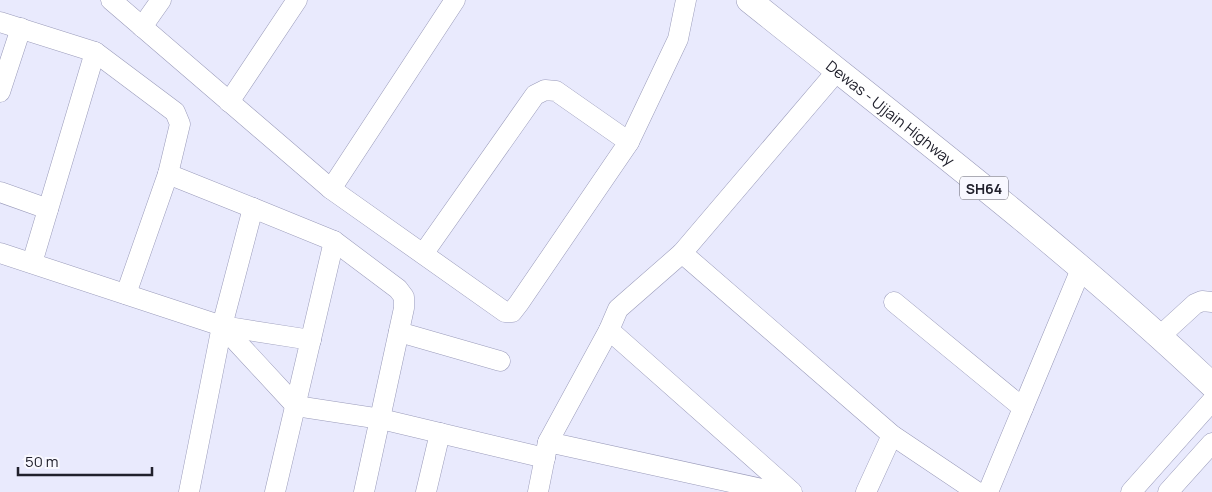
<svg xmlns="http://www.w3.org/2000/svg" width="1212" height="492" font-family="Manrope,sans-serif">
	<rect width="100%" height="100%" fill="#e9eafd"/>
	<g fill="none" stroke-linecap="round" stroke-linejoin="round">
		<defs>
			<g id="minor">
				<path d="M111,0L331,189L505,312H512L519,303L629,142L556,91L545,90L535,95L423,254"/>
				<path d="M0,22L95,52L175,112L180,124L168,174L126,294"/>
				<path d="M142,27L161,0"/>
				<path d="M0,92L21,28"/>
				<path d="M229,102L297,0"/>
				<path d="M629,142L678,39L686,0"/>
				<path d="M168,174L253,208"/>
				<path d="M331,189L455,0"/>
				<path d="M0,192L48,209"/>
				<path d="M0,253L222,326L311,340"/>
				<path d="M682,253L892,435L977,492"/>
				<path d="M32,263L95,52"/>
				<path d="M894,302L1023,408"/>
				<path d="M222,326L296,406L381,419L545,458"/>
				<path d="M399,332L500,361"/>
				<path d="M1160,336L1195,304L1202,301L1212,302"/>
				<path d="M548,442L609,330"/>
				<path d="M189,492L222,326L253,208L334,241L398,289L404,297V308L364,492"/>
				<path d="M275,492L334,241"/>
				<path d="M426,492L440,433"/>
				<path d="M538,492L548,442L776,492"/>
				<path d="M792,492L609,330L618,309L682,253L837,71"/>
				<path d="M866,492L892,435"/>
				<path d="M988,492L1081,269"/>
				<path d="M1131,492L1212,401"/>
				<path d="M1168,492L1212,443"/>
			</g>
			<g id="major">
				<path id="s1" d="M749,0C905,125 1066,247 1212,385"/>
			</g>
		</defs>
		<use href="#minor" stroke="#9a9bba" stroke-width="21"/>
		<use href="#major" stroke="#9a9bba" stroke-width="26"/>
		<use href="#minor" stroke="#fff" stroke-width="20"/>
		<use href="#major" stroke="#fff" stroke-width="25"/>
	</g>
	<g text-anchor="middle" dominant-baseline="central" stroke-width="4" stroke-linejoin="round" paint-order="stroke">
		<rect fill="#f8f8ff" stroke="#61616b" stroke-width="1" x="960" y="176.5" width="48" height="23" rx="4"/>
		<g font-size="14" font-weight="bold" fill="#20202c">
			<text x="984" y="188">SH64</text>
		</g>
		<g font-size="15" fill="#20202c" stroke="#f8f8ff">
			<text stroke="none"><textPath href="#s1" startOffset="181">Dewas - Ujjain Highway</textPath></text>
		</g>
	</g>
	<path d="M18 467v8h134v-8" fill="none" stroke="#20202c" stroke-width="2.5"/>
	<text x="25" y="467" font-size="15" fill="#20202c" stroke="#f8f8ff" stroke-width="4" paint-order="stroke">50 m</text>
</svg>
